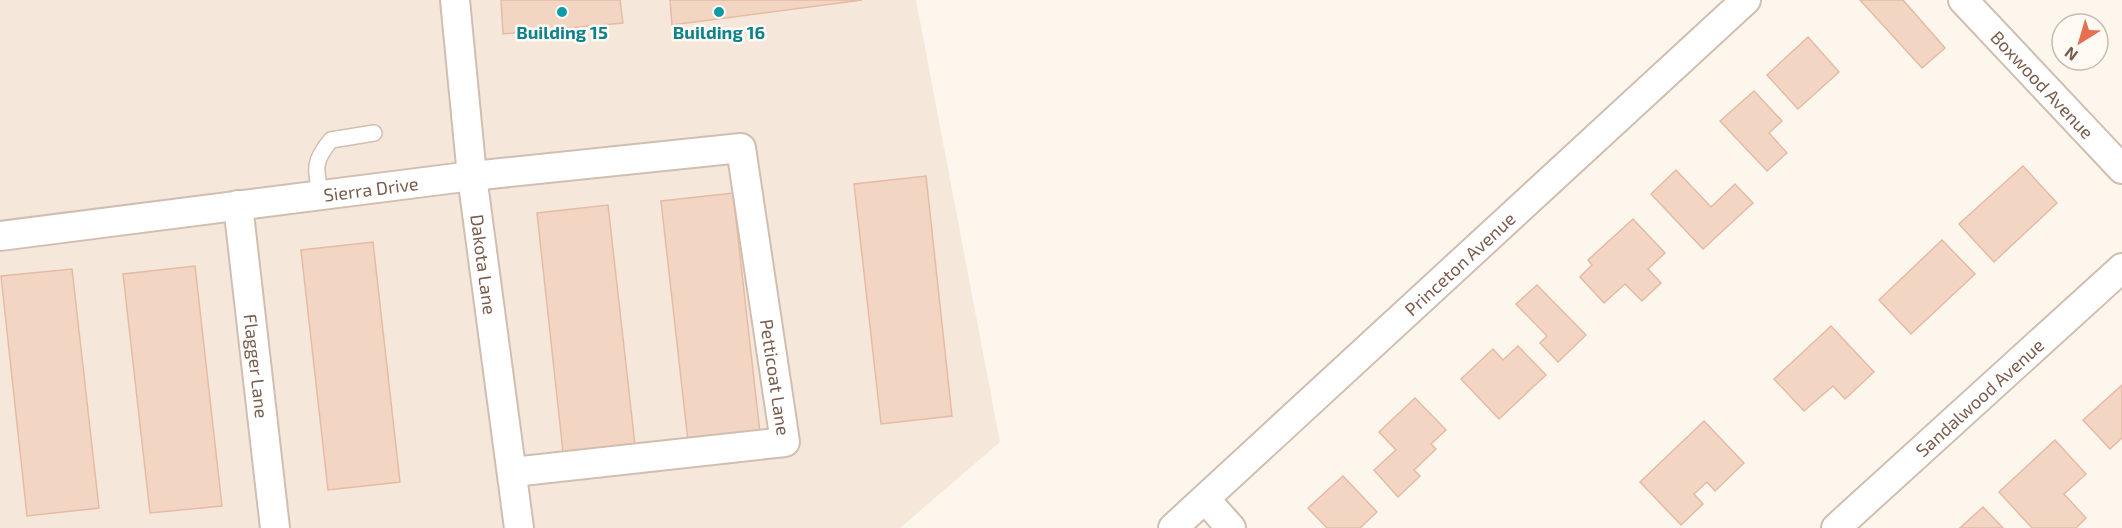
<svg xmlns="http://www.w3.org/2000/svg" width="2122" height="528" font-family="'Exo 2',sans-serif">
	<rect width="100%" height="100%" fill="#fdf6ec"/>
	<path fill="#f5e8da" d="M0,0H916L1000,442L900,528H0Z"/>
	<g fill="#f3d5c3" stroke="#e6bba3" stroke-width="1.5">
		<path d="M501,0H620L623,23L503,34Z"/>
		<path d="M670,0H862L672,25Z"/>
		<path d="M1860,0H1903L1945,48L1922,68Z"/>
		<path d="M1808,37L1839,72L1798,109L1767,75Z"/>
		<path d="M1754,91L1782,121L1769,133L1787,153L1767,171L1720,121Z"/>
		<path d="M2023,166L2057,203L1994,262L1959,224Z"/>
		<path d="M1676,170L1711,207L1735,184L1753,203L1703,249L1651,194Z"/>
		<path d="M926,176L952,416L881,424L854,184Z"/>
		<path d="M733,193L760,433L688,441L661,201Z"/>
		<path d="M608,205L635,445L563,452L537,213Z"/>
		<path d="M1633,219L1665,253L1648,269L1661,283L1642,301L1625,284L1604,303L1580,277L1592,265L1588,260Z"/>
		<path d="M1942,240L1975,274L1911,334L1879,300Z"/>
		<path d="M373,242L400,482L328,490L301,250Z"/>
		<path d="M195,266L222,506L150,513L123,274Z"/>
		<path d="M72,269L99,508L27,516L1,276Z"/>
		<path d="M1537,285L1586,335L1558,362L1540,343L1547,336L1516,304Z"/>
		<path d="M1831,326L1874,372L1845,399L1833,386L1804,411L1774,379Z"/>
		<path d="M1518,346L1546,375L1499,419L1461,379L1493,349L1503,360Z"/>
		<path d="M2122,385V438L2110,449L2083,420Z"/>
		<path d="M1415,398L1446,430L1431,444L1436,449L1414,470L1420,476L1398,497L1374,470L1396,450L1379,432Z"/>
		<path d="M1704,421L1744,463L1715,491L1707,482L1694,494L1703,504L1681,525L1640,482Z"/>
		<path d="M2055,440L2086,474L2064,494L2086,518L2076,528H2032L1999,492Z"/>
		<path d="M1343,476L1377,512L1360,528H1327L1308,508Z"/>
		<path d="M1983,507L2003,528H1960Z"/>
	</g>
	<g fill="none" stroke-linecap="round" stroke-linejoin="round">
		<defs>
			<path id="lane" d="M321,195C315,169 313,161 331,140L374,133"/>
			<g id="street">
				<path id="s1" d="M455,0L472,176L519,528"/>
				<path id="s2" d="M1963,0L2122,169"/>
				<path id="s3" d="M238,205L275,528"/>
				<path id="s4" d="M0,236L472,176L741,148L785,442L513,472"/>
				<path d="M1205,499L1231,528"/>
				<path id="s5" d="M1173,528L1746,0"/>
				<path id="s6" d="M1836,528L2122,268"/>
			</g>
		</defs>
		<use href="#lane" stroke="#d1beb0" stroke-width="18"/>
		<use href="#street" stroke="#d1beb0" stroke-width="32"/>
		<use href="#lane" stroke="#fff" stroke-width="15"/>
		<use href="#street" stroke="#fff" stroke-width="28"/>
	</g>
	<g fill="#0f9aa8" stroke="#fffaf3" stroke-width="2">
		<circle cx="562" cy="12" r="6"/>
		<circle cx="719" cy="12" r="6"/>
	</g>
	<g text-anchor="middle" dominant-baseline="central" stroke-width="5" stroke-linejoin="round" paint-order="stroke">
		<g font-size="18" font-weight="bold" fill="#0d838f" stroke="#fffaf3">
			<text x="562" y="32">Building 15</text>
			<text x="719" y="32">Building 16</text>
		</g>
		<g font-size="18" fill="#7a5c4d" stroke="#fffaf3">
			<text stroke="none"><textPath href="#s2" startOffset="116">Boxwood Avenue</textPath></text>
			<text stroke="none"><textPath href="#s4" startOffset="374">Sierra Drive</textPath></text>
			<text stroke="none"><textPath href="#s1" startOffset="266">Dakota Lane</textPath></text>
			<text stroke="none"><textPath href="#s5" startOffset="390">Princeton Avenue</textPath></text>
			<text stroke="none"><textPath href="#s3" startOffset="162">Flagger Lane</textPath></text>
			<text stroke="none"><textPath href="#s4" startOffset="978">Petticoat Lane</textPath></text>
			<text stroke="none"><textPath href="#s6" startOffset="194">Sandalwood Avenue</textPath></text>
		</g>
	</g>
	<g transform="translate(2080 42) rotate(217)"><circle r="28" fill="#fffaf3" stroke="#cabbb1" stroke-width="1.5"/>
	<path d="M0-4.5L10 22L0 15L-10 22Z" fill="#e76f51"/>
	<text y="-9" font-size="16" font-weight="bold" text-anchor="middle" fill="#7a5c4d">N</text>
	</g>
</svg>
